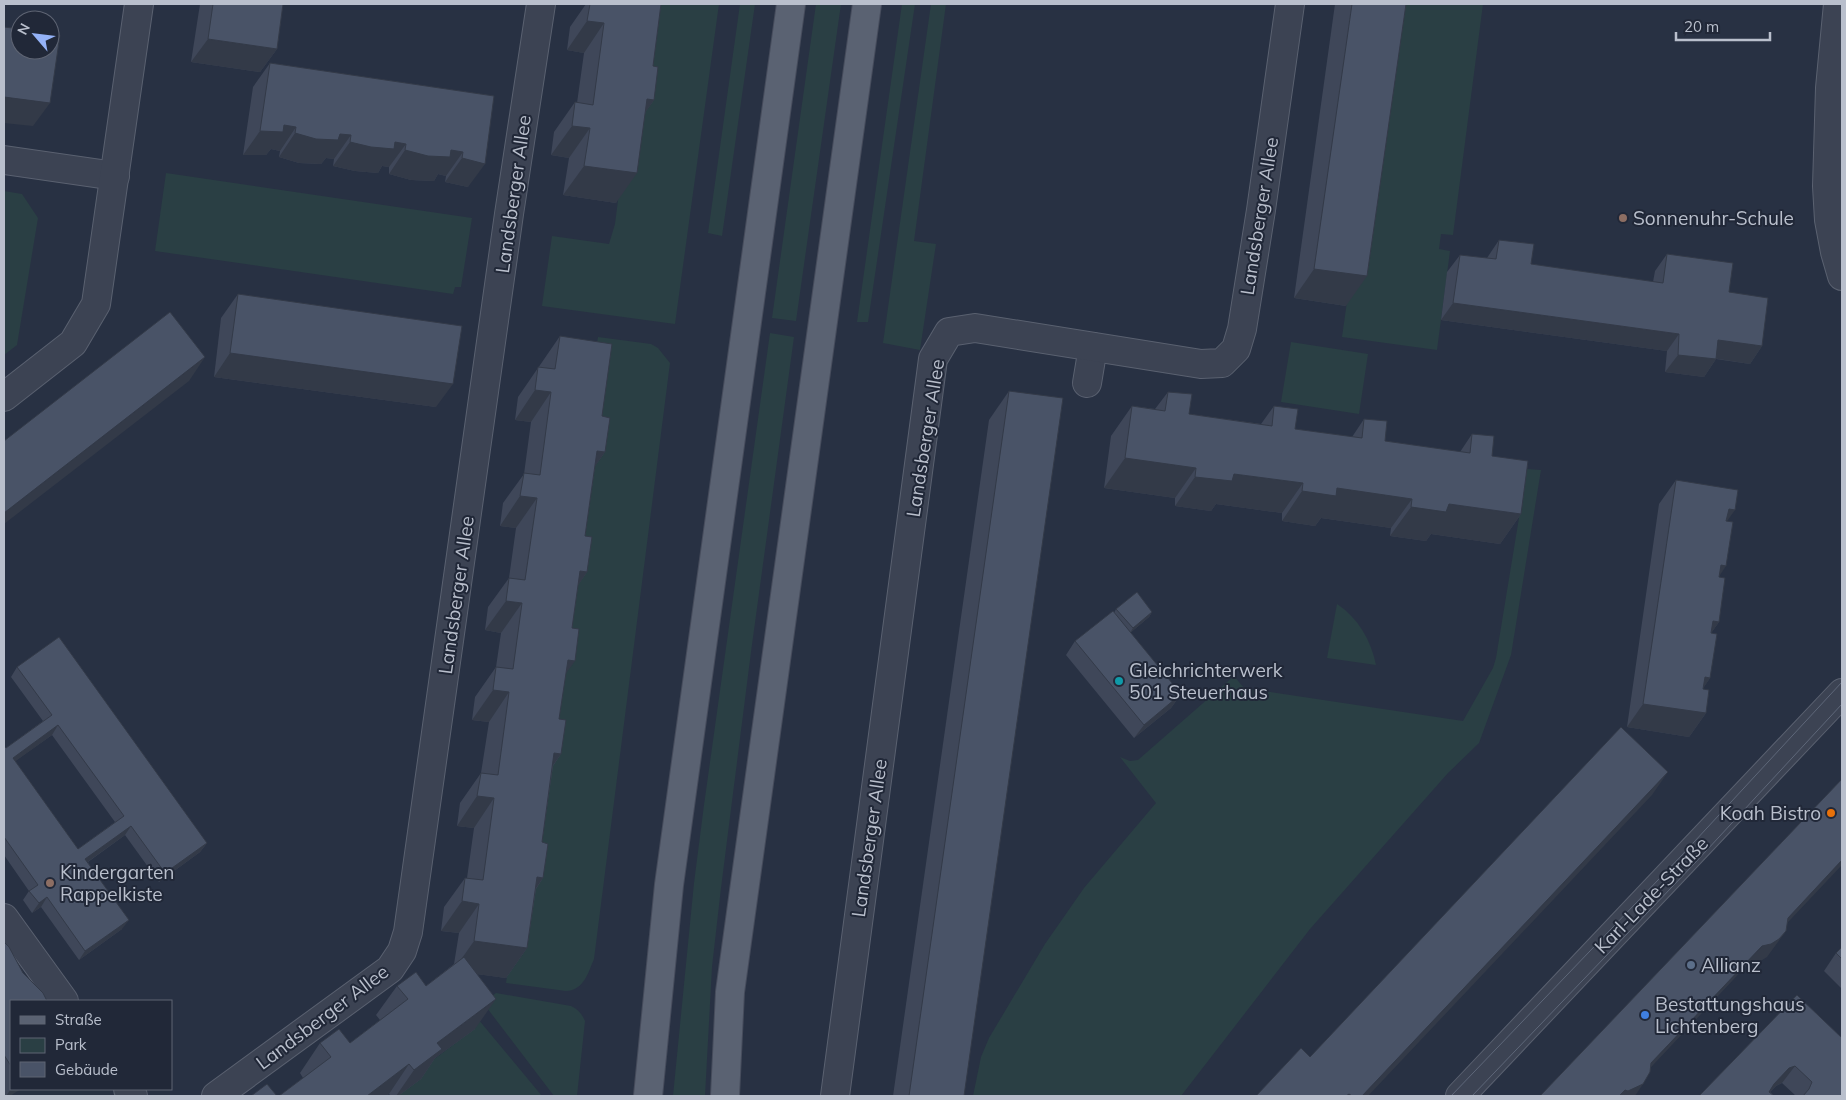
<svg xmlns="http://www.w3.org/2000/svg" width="1846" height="1100" font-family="Mulish,sans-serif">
	<rect width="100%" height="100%" fill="#283143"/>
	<g fill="#2a3f44">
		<path d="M651,4H719L675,324L542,306L552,236L609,244L615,224L627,129Z"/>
		<path d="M740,4H755L722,236L708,233Z"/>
		<path d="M816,4H841L796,321L772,318Z"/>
		<path d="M902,4H915L868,322H857Z"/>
		<path d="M931,4H946L914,241L936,244L920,350L883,343Z"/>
		<path d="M1389,4H1483L1453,235L1441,234L1439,249L1450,251L1437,350L1342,337Z"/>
		<path d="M166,173L472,218L461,287H455L453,294L155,251Z"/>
		<path d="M4,191L22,194L38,218L17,345L4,355Z"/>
		<path d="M770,333L794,337L751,652L721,888L712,967L705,1096H673L694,883L704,805Z"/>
		<path d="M598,337L651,344L658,348L670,363L594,959C588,973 584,990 566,991L506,983L592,373Z"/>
		<path d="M1291,342L1368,354L1359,414L1281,402Z"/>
		<path d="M1527,469L1541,470L1511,655L1479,743L1448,773L1310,929L1181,1096H973L981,1057L989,1038L1045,944L1084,888L1156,803L1120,757L1130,761L1138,760L1234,676L1244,688L1463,721L1493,668L1496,658Z"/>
		<path d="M1337,604C1358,618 1371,640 1376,665L1327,658Z"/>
		<path d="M496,993L571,1006C578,1009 582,1014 585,1021L577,1096H554L487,1008L492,996Z"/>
		<path d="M478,1019L542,1096H398L417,1072L474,1029Z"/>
	</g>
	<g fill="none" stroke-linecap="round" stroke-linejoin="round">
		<defs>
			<g id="minor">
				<path d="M1838,4L1830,88L1827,186L1829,220L1835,252L1842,276"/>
				<path d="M4,160L115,176"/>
				<path d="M1087,383L1093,347"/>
				<path d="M4,397L73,343L96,304L139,4"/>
				<path d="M4,918L64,1001"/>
				<path d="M128,1089L133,1096"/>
				<path d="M216,1096L390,969L402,951L408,932L509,214L541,4"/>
				<path d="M835,1096L933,359L949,332L975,328L1201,364L1222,363L1236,349L1242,329L1261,210L1290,4"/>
				<path d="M1460,1096L1842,693"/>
			</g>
			<g id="major">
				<path d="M648,1096L669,885L791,4"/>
				<path d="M725,1096L730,992L867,4"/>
			</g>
		</defs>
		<use href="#minor" stroke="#5a6170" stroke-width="30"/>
		<use href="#major" stroke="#464c5c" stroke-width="30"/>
		<use href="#minor" stroke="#3c4353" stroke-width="28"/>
		<use href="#major" stroke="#5a6272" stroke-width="28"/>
		<g stroke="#5e6779" stroke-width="1">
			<path d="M1451,1096L1682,855L1842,682"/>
			<path d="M1472,1096L1694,864L1842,704"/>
		</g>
	</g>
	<g fill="#3f4759" fill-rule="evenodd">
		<path d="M200,4H283L277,49L260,72L191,62Z"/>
		<path d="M586,4H661L653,66L654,100L646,111L616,203L563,195L569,158L551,155L554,132L575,102L577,103L584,53L567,50L570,27Z"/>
		<path d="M1335,4H1406L1346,306L1294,298Z"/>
		<path d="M270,63L494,96L468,187L445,182L446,176L438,174L434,181L411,180L389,174V167L382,166L378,173L355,171L333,166L334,159L326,158L321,164L299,163L279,157L280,151L271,149L266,155H243L253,87Z"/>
		<path d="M1499,240L1531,264L1653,282L1655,271L1667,254L1729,292L1762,346L1750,364L1716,359L1704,377L1665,372L1667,351L1441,320L1447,272L1460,255L1487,258Z"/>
		<path d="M238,294L436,407L214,377L221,318Z"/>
		<path d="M560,336L602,416L605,452L595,466L585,536L587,572L578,585L559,719L561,754L553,766L542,842L543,878L536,889L527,948L506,978L477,974L475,1029L435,1058L421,1079L398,1096H391L389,1094L385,1096H279L303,1078L300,1073L320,1043H350L380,1020L376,1015L397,986H426L454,964L459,933L441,931L444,907L465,878H467L474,828L457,826L460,803L481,773L489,722L472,720L475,697L496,667L501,633L485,630L488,607L509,578L516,528L500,526L503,503L524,474L531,422L515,420L518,397Z"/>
		<path d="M1009,391L964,1096H893L989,420Z"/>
		<path d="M1168,392L1189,414L1261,424L1274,406L1295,429L1352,437L1364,419L1385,441L1460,452L1472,434L1492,456L1521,514L1500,544L1431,534L1426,541L1390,536L1391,528L1321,518L1315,526L1282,521V513L1216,504L1211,511L1175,506V498L1104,488L1111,436L1132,406L1155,409Z"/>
		<path d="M1676,480L1727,521L1719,577V622L1711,633L1710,678L1703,688L1706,713L1689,737L1627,727L1659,504Z"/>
		<path d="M1116,609L1152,612L1149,617L1130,633L1181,694L1171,708L1134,738L1066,655L1075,641L1114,613Z"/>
		<path d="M17,667L207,843L200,852L159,882L125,835L88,862L122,929L79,960L41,907L32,913L23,900L29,891L4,855V746L6,748L43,721L11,677ZM52,735L115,822L78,849L15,761Z"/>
		<path d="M4,942L11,1001V1089L10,1096H4Z"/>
		<path d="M1842,947V989L1824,971L1836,953Z"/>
		<path d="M1797,995L1842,1096H1796L1782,1083L1776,1086L1770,1092L1774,1096H1699Z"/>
	</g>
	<g fill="#333a48">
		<path d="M587,21L604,23L584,53L567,50Z"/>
		<path d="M208,39L277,49L260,72L191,62Z"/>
		<path d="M4,97L50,103L33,126L4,123Z"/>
		<path d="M647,99L654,100L633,130Z"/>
		<path d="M284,125L296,127L280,151L271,149L266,155H243L260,131Z"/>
		<path d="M572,126L590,128L569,158L551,155Z"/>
		<path d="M295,133L340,134L351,135L334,159L326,158L321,164L299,163L279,157Z"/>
		<path d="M350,142H395L406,144L389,167L382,166L378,173L355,171L333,166Z"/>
		<path d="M405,150H451L463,152L446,176L438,174L434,181L411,180L389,174Z"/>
		<path d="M462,158L485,164L468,187L445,182Z"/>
		<path d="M584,166L637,173L616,203L563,195Z"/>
		<path d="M1314,269L1367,276L1346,306L1294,298Z"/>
		<path d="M1453,303L1679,334L1667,351L1441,320Z"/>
		<path d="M1718,340L1762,346L1750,364L1706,357Z"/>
		<path d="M230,353L453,384L436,407L214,377Z"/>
		<path d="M1678,355L1716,359L1704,377L1665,372Z"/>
		<path d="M205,357L189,381L4,524V513Z"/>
		<path d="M535,390L551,392L531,422L515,420Z"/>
		<path d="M597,451L605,452L584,482Z"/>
		<path d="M1125,458L1196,468L1175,498L1104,488Z"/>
		<path d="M1234,474L1303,483L1282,513L1216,504L1211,511L1175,506L1195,477Z"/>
		<path d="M1337,488L1412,499L1391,528L1321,518L1315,526L1282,521L1302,491Z"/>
		<path d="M520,496L537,498L516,528L500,526Z"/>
		<path d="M1449,504L1521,514L1500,544L1431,534L1426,541L1390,536L1411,507Z"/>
		<path d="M1729,509L1735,510L1718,534Z"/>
		<path d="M1721,565L1726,566L1710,590Z"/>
		<path d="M580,571L587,572L567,602Z"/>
		<path d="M506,601L522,603L501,633L485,630Z"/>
		<path d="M1152,612L1149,617L1130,633L1133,628Z"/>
		<path d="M1713,621L1719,622L1702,646Z"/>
		<path d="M568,660L575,661L554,690Z"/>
		<path d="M1705,677L1710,678L1694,702Z"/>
		<path d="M493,690L509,692L489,722L472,720Z"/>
		<path d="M1181,694L1171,708L1134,738L1144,725Z"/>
		<path d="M1643,704L1706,713L1689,737L1627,727Z"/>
		<path d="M58,725L52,735L6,768L13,758Z"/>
		<path d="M554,753L561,754L540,784Z"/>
		<path d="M1668,772L1652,795L1368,1096H1362Z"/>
		<path d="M477,796L494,798L474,828L457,826Z"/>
		<path d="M131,826L125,835L79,868L85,859Z"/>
		<path d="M207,843L200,852L159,882L165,873Z"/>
		<path d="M1842,860V865L1775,936L1788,918Z"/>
		<path d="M537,877L543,878L523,907Z"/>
		<path d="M47,897L41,907L32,913L39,903Z"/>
		<path d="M462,901L479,904L459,933L441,931Z"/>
		<path d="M129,920L122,929L79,960L85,951Z"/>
		<path d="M1786,931L1767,957L1759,962L1749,963L1638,1081L1651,1063L1762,946Z"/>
		<path d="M474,941L527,948L506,978L453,971Z"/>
		<path d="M496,999L475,1029L435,1058L421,1079L398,1096H396L414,1070L437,1043Z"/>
		<path d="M409,1064L389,1094L385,1096H367Z"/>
		<path d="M1795,1066L1782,1083L1776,1086L1766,1096L1774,1084L1789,1068Z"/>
		<path d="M1643,1084L1635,1096H1619L1625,1090Z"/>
		<path d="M11,1089H21L10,1096H6Z"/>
	</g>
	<g fill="#495367" stroke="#333a48" fill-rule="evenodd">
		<path d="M213,4H283L277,49L208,39Z"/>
		<path d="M590,4H661L653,66L658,67L654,100L647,99L637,173L584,166L590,128L572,126L575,102L593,105L604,23L587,21Z"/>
		<path d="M1352,4H1406L1367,276L1314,269Z"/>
		<path d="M4,27L20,29V50H50V33L60,35L50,103L4,97Z"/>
		<path d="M270,63L494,96L485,164L462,158L463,152L451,150L450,157L428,156L405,150L406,144L395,142L394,149L371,147L350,142L351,135L340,134L338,140L316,139L295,133L296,127L284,125L283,132L260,131Z"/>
		<path d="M1499,240L1534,244L1531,264L1663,283L1667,254L1733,263L1729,292L1768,298L1762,346L1718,340L1716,359L1678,355L1679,334L1453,303L1460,255L1496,259Z"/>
		<path d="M238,294L462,326L453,384L230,353Z"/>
		<path d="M170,312L205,357L4,513V441Z"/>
		<path d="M560,336L612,344L602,416L610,418L605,452L597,451L585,536L592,537L587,572L580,571L572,628L579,629L575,661L568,660L559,719L566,720L561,754L554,753L542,842L548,844L543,878L537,877L527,948L474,941L479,904L462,901L465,878L483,880L494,798L477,796L481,773L498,775L509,692L493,690L496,667L513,669L522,603L506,601L509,578L525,580L537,498L520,496L524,473L540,475L551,392L535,390L538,367L555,369Z"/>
		<path d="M1009,391L1063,398L964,1096H909Z"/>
		<path d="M1168,392L1192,394L1189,414L1272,426L1274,406L1298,409L1295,429L1362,438L1364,419L1387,421L1385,441L1470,453L1472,434L1494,436L1492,456L1528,461L1521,514L1449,504L1446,512L1411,507L1412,499L1337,488L1336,496L1302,491L1303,483L1234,474L1232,481L1195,477L1196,468L1125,458L1132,406L1165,411Z"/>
		<path d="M1676,480L1738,490L1735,510L1729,509L1726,521L1733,522L1726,566L1721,565L1719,577L1725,578L1719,622L1713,621L1711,633L1717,634L1710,678L1705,677L1703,689L1709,690L1706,713L1643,704Z"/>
		<path d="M1137,592L1152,612L1133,628L1116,609Z"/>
		<path d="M1113,611L1181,694L1144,725L1075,641Z"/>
		<path d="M59,637L207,843L165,873L131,826L85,859L129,920L85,951L47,897L39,903L29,891L38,885L4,837V746L6,748L52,715L17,667ZM58,725L124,816L78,849L13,758Z"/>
		<path d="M1621,727L1668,772L1362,1096H1352L1349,1094L1346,1096H1256L1301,1048L1310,1057Z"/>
		<path d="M1842,779V860L1788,918L1786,931L1779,939L1771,944L1762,946L1651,1063L1650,1072L1643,1084L1628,1091L1625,1090L1619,1096H1540Z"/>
		<path d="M4,942L9,947L23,973L43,993L47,1001H11V1066L4,1055Z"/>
		<path d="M1842,947V959L1836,953Z"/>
		<path d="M464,957L496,999L437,1043L442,1049L414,1070L409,1064L367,1096H279L331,1057L320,1043L339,1029L350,1043L408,999L397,986L416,972L426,986Z"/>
		<path d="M1797,995L1842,1038V1096H1803L1809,1089L1812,1082L1795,1066L1789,1068L1774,1084L1769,1092L1774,1096H1699Z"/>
		<path d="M267,1084L277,1096H251Z"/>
	</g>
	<g fill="#8d6e63" stroke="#212838" stroke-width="2">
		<circle cx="1623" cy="218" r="5"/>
		<circle cx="50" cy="883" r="5"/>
	</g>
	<circle fill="#0f9aa8" stroke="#212838" stroke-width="2" cx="1119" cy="681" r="5"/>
	<circle fill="#e8710a" stroke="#212838" stroke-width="2" cx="1831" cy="813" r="5"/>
	<circle fill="#5c6f8a" stroke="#212838" stroke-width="2" cx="1691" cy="965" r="5"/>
	<circle fill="#3f7fe0" stroke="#212838" stroke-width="2" cx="1645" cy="1015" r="5"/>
	<g text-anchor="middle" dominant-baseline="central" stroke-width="4" stroke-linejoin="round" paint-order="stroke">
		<g font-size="19" fill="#b9bfcc" stroke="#212838">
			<text transform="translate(513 194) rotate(-82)">Landsberger Allee</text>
			<text transform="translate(1259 216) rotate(-81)">Landsberger Allee</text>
			<text transform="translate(925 438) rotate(-81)">Landsberger Allee</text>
			<text transform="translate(456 595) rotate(-82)">Landsberger Allee</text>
			<text transform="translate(869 838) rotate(-82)">Landsberger Allee</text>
			<text transform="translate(1651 895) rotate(-46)">Karl-Lade-Straße</text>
			<text transform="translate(322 1017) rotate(-37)">Landsberger Allee</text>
		</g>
		<g font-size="19" fill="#b9bfcc" stroke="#212838" text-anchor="start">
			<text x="1633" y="218">Sonnenuhr-Schule</text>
			<text x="1129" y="670">Gleichrichterwerk<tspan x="1129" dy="22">501 Steuerhaus</tspan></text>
			<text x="1821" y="813" text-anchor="end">Koah Bistro</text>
			<text x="60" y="872">Kindergarten<tspan x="60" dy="22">Rappelkiste</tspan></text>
			<text x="1701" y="965">Allianz</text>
			<text x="1655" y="1004">Bestattungshaus<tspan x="1655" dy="22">Lichtenberg</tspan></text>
		</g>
	</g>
	<rect width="1846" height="1100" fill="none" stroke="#b9bfcc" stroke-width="10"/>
	<rect x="10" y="1000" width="162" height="90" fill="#212838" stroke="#5e6473"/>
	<rect x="20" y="1016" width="25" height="8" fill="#5a6272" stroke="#5e6473"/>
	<text x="55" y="1025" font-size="15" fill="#b9bfcc">Straße</text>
	<rect x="20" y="1038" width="25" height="15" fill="#2a3f44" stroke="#5e6473"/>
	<text x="55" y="1050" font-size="15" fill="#b9bfcc">Park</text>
	<rect x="20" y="1062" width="25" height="15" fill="#495367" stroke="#5e6473"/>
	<text x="55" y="1075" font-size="15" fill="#b9bfcc">Gebäude</text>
	<g transform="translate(35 35) rotate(298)"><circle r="24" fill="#212838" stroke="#5e6473"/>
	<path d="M0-4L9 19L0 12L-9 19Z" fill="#94b2f7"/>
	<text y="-8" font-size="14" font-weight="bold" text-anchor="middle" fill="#b9bfcc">N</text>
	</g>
	<path d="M1676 32v8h94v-8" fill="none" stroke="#b9bfcc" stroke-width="2.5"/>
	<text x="1684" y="32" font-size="15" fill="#b9bfcc" stroke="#212838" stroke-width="4" paint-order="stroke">20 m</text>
</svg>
